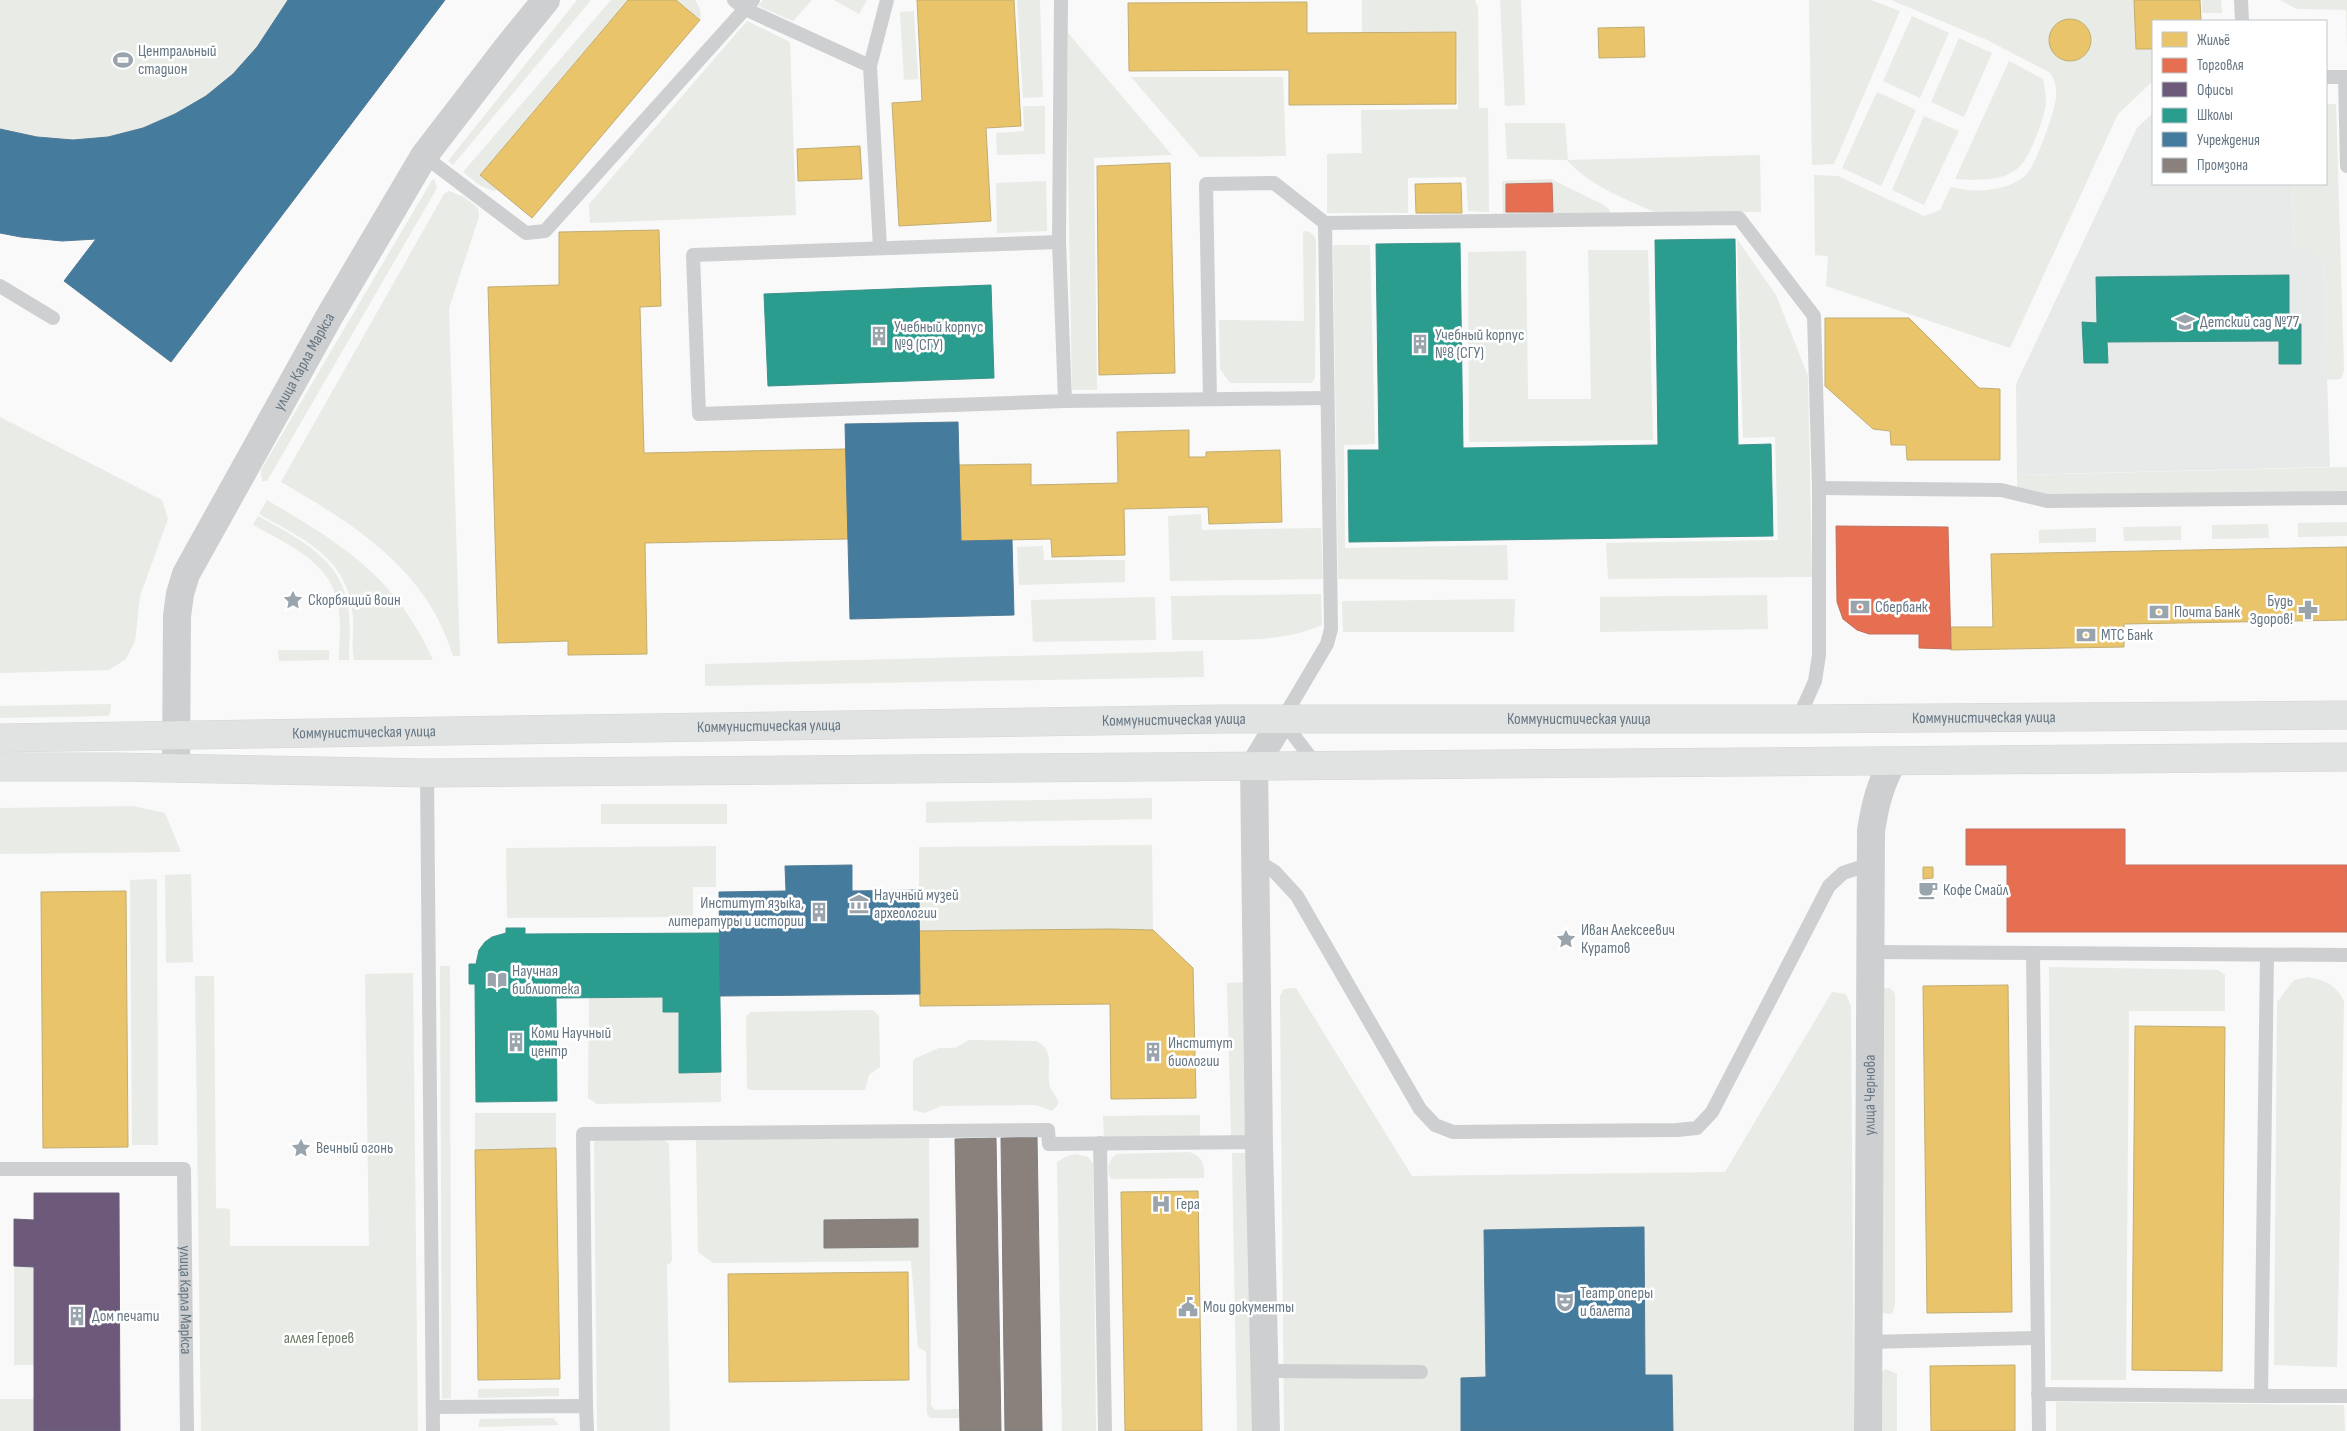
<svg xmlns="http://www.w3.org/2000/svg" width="2347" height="1431" font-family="'Sofia Sans Condensed',sans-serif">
	<rect width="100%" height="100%" fill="#f9f9f9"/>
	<path fill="#e8e9e9" d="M2153,113V184H2292L2294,247H2308L2323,260L2330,467L2017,475L2016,384L2137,128Z"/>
	<g fill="#e8ebe6">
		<path d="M0,0H288C270,25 256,51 234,73C192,114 130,140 72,140C47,139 24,135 0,129Z"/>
		<path d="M577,0H591L453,165L448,161Z"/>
		<path d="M611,0H627L480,174L498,190L493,191L479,185L463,172Z"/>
		<path d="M677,0H695L700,9L701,20Z"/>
		<path d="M763,0H812L793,21L758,6Z"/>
		<path d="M834,0H867L859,14Z"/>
		<path d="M1017,0H1040L1043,97L1023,98Z"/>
		<path d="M1362,0H1475L1478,8L1479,108H1488L1489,212L1468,211L1466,177L1408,178V213H1327V154L1362,153L1361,110L1458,109L1457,31L1362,32Z"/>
		<path d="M1500,0H1521L1525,105L1505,106Z"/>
		<path d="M1809,0H1871L1900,11L1834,164L1812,165Z"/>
		<path d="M1891,0H2134L2136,49H2153V81L2118,114L2010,348L1826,286L1828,256L1815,255L1814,175L1838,176L1924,216L1940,210L1951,187C1973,193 2006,192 2025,176C2035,168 2055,111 2056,97C2057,87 2055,79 2049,72L1987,40Z"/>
		<path d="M2202,0H2221L2222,13H2202Z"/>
		<path d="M2280,0H2347V49L2346,10L2297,9Z"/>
		<path d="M914,11L918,79L904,80L900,12Z"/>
		<path d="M1912,16L1949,33L1920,98L1883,81Z"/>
		<path d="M747,21L790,42L796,215L590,223L589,204Z"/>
		<path d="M1068,33L1172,155L1094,158L1097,390H1072L1067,112Z"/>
		<path d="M1959,38L1992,53L1964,117L1931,102Z"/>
		<path d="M2009,61L2043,79C2045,89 2047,99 2045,109C2042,123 2029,160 2018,168C2002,182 1975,180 1955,179Z"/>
		<path d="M1131,77H1283L1286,156L1200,157Z"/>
		<path d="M1877,92L1916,110L1881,186L1842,168Z"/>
		<path d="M2326,104H2336L2344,371L2341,379L2326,380L2323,260L2308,247H2294L2292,184H2326Z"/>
		<path d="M1023,106H1045V154L997,155L996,133L1024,131Z"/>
		<path d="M1924,116L1959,131L1924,205L1892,190Z"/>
		<path d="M1505,123H1565L1568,160L1760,155L1761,212L1658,213L1650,210C1622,198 1588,184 1567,160L1507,159Z"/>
		<path d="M434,179L437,188L267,481H262L261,470L432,180Z"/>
		<path d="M1551,179L1602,204L1609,209L1611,214L1503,215L1502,181Z"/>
		<path d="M1046,181L1047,231L997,233L996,183Z"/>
		<path d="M449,191L464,197L478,208L479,217L449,308L460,656H453C427,569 355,525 281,482L444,194Z"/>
		<path d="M1303,231L1310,232L1315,237L1316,244L1315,378L1312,383H1230L1220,369L1219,320L1304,321Z"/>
		<path d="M1737,239L1776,295L1808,376L1812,577L1608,579L1606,543L1778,540L1775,437L1743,438Z"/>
		<path d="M1333,245H1370L1375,444L1344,445L1345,548L1507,545L1508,580L1338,579Z"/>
		<path d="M1588,250H1648L1653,440L1469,442L1468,252L1526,251L1528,399H1591Z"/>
		<path d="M0,417L162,500L168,519L140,596L135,641L126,659L109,670L0,673Z"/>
		<path d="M2347,467V492L2045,495L2017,488V475Z"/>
		<path d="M267,500C342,544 396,577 433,660H354C351,646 354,631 353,617C349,558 305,540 259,514Z"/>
		<path d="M1201,514L1202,530L1321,528L1323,579L1170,581L1168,516Z"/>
		<path d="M258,516C297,538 342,558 348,607C351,624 349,643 349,660H339C339,640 342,618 337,599C327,560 285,543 253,525Z"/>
		<path d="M2347,522V536L2298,537V523Z"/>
		<path d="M2268,524L2269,538L2212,539V525Z"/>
		<path d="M2181,526V540L2124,541L2123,527Z"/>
		<path d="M2096,528V542L2039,543V530Z"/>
		<path d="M1043,546L1044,560H1125V582L1019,585L1017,547Z"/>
		<path d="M1321,594L1322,625C1278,645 1219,639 1172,640L1171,596Z"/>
		<path d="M1767,595L1768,629L1600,632V597Z"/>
		<path d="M1155,597L1156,640L1033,642L1031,600Z"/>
		<path d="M1515,599L1514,632H1343L1342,601Z"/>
		<path d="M278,650H329V660L279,661Z"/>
		<path d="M1203,651L1204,677L705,686V664Z"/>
		<path d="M111,704L110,714L108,716L0,718V706Z"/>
		<path d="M1152,798V819L926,823V802Z"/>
		<rect x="601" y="804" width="126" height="20"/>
		<path d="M133,806L165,813L181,852L0,854V808Z"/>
		<path d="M1152,845L1153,930L919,931V847Z"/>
		<path d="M716,846V887H693V917L507,918L506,848Z"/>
		<path d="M191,874L193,962L166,963L165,875Z"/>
		<path d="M157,879L158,1145H132L130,880Z"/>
		<path d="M440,966H450L451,1398L442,1399Z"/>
		<path d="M2049,967L2218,970L2225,975V1011H2129L2126,1380H2051Z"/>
		<path d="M413,973L418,1431H201L195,976H214L216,1208L230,1209V1246H369L365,974Z"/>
		<path d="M2308,977C2326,981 2335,984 2344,1001L2337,1367L2274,1365L2277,1002L2294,980Z"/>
		<path d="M1246,982L1250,1135L1231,1136L1227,983Z"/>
		<path d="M1296,988L1412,1176L1725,1172L1832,992L1846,994L1851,1007L1854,1431H1284L1280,996L1284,989Z"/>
		<path d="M1883,988H1890L1895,994V1304L1892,1314L1882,1313Z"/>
		<path d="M663,997V1012H679V1073L721,1072V1102L597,1104L588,1098L589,998Z"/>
		<path d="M873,1010L879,1016L880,1067L869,1075L865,1090H749L747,1086L746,1018L750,1012Z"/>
		<path d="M969,1040L1036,1041C1055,1050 1047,1067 1049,1083C1050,1090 1056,1095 1058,1101C1059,1105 1055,1108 1052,1111L1035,1105L941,1106L925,1113L913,1110V1061L916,1058L939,1048H955Z"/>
		<path d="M475,1113H556V1148L475,1150Z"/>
		<path d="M1200,1115V1137L1104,1138L1103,1116Z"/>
		<path d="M929,1136L931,1405L935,1410L959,1409V1418H930L927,1414L926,1352L918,1347L911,1261L713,1263L698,1252L696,1140L697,1138Z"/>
		<path d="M663,1139L669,1144L672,1260L670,1264H667L670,1431H597L594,1143L595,1141Z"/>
		<path d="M1189,1152C1203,1156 1204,1164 1204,1178L1111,1179C1106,1170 1108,1159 1117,1154Z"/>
		<path d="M1232,1153H1250L1255,1431H1237Z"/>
		<path d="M1075,1154L1088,1157L1093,1164L1096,1431H1062L1057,1162L1067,1156Z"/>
		<path d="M14,1266L34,1267V1365H14Z"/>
		<path d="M1886,1369L1897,1374V1431H1879L1881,1373Z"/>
		<path d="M559,1388V1396L478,1398V1389Z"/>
		<rect x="0" y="1399" width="34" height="32"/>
		<path d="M2056,1402L2344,1405L2345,1431H2056Z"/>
		<path d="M553,1418L559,1425L478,1427L480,1419Z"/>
	</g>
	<g fill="#e9c46a" stroke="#c1ad72">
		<path d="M628,0H676L700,20L532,218L480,175Z"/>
		<path d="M917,0H1014L1021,126L986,128L991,221L899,226L892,103L922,101Z"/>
		<path d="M2134,0H2200L2201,21H2153V49H2136Z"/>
		<path d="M1307,2V33L1456,32V104L1289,105V70L1129,71L1128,3Z"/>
		<circle cx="2070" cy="40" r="21"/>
		<path d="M1644,27L1645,57L1599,58L1598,28Z"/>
		<path d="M860,146L862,179L798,181L797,149Z"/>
		<path d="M1170,163L1175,373L1099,375L1097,166Z"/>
		<path d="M1461,183L1462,213H1416L1415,184Z"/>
		<path d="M659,230L661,306L640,307L644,453L846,449L848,539L645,543L647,654L568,655V641L498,643L488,287L559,285V232Z"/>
		<path d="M1825,318H1909L1979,388L2000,389V460H1907L1906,445H1891L1890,431L1873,429L1825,386Z"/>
		<path d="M1189,430V457H1206V452L1280,450L1282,522L1209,524L1208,507L1124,509L1125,555L1052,557L1051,539L961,541L959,465L1031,464V485L1118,483L1117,432Z"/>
		<path d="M2347,547V620L2124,624V647L1951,650V627H1993L1991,554Z"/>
		<path d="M1923,867H1933V878L1923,879Z"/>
		<path d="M126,891L128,1147L43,1148L41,892Z"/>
		<path d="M1110,929L1153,930L1193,968L1196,1098L1111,1099L1110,1004L920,1006L919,931Z"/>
		<path d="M2008,985L2012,1312L1927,1313L1923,986Z"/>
		<path d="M2135,1026L2225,1027L2222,1371L2132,1370Z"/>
		<path d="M556,1148L560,1379L478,1380L475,1150Z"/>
		<path d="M1198,1191L1202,1431H1125L1121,1192Z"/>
		<path d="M908,1272L909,1380L729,1382L728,1274Z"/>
		<path d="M2015,1365V1431H1931L1930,1366Z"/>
	</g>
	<g fill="#e76f51" stroke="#c07160">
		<path d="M1552,183L1553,212H1506V184Z"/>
		<path d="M1836,526L1948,527L1951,649L1919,648V634H1869L1857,630L1843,619L1837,602Z"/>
		<path d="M1966,829H2125V865H2347V932H2007V865H1966Z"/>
		<path d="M1924,883H1933V897L1924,896Z"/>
	</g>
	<path fill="#6d597a" stroke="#6b627d" d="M34,1193H119L120,1431H34V1267L14,1266V1219L34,1220Z"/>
	<g fill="#2a9d8f" stroke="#3c918b">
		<path d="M1735,239L1738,445L1771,444L1773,536L1349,542L1348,450H1379L1376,244L1460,243L1463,448L1658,445L1655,240Z"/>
		<path d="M2289,275V324H2301V364H2279V341L2107,342L2108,363H2084L2082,322L2097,323L2096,277Z"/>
		<path d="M991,285L994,378L768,386L764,294Z"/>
		<path d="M506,928H525V934L719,933L721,1072L679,1073V1012H663V997L556,998L557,1101L476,1102L475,984H469V964H476L479,950L485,942L492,937L506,933Z"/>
	</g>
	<g fill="#457b9d" stroke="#4f7a95">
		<path d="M288,0H445L171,362L64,281L96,239L62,241L21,237L0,233V129L37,137L73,140L108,137L143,128L175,114L206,96L233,74L257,47Z"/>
		<path d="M958,422L961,541L1012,540L1014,615L850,619L845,424Z"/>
		<path d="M852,865V891L919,890L920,994L720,996L719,892L786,891L785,866Z"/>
		<path d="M1644,1227L1645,1375H1672L1673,1431H1461V1378L1486,1377L1484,1230Z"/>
	</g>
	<g fill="#8a817c" stroke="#7f7e7e">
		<path d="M1037,1137L1042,1431H1005L1001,1138Z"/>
		<path d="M996,1138L1001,1431H960L955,1139Z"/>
		<path d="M918,1219V1247L824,1248V1220Z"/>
	</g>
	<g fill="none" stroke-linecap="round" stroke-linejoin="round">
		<defs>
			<g id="primary">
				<path id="s4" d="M0,738L1223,719H1798L2347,715"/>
				<path d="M0,767H114L427,773L2347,757"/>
			</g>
		</defs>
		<use href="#primary" stroke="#d5d6d7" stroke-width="29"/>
		<g stroke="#cecfd0" stroke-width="14">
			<path d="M734,0L745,9L870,66"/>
			<path d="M2241,0L2242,21"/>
			<path d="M2326,77H2347"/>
			<path d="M2345,77L2347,166"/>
			<path d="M424,156L526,233L545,231L753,0"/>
			<path d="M1059,242L1061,0"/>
			<path d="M880,248L870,66L887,0"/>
			<path d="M0,286L53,318"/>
			<path d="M1210,399L1206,184L1274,183L1325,223"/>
			<path d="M1065,401L1059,242L693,255L699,414L1065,401L1326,398"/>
			<path d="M1819,488L2001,490L2047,501L2347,498"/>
			<path d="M1317,766L1282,720L1327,644L1331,629L1325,223L1739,218L1814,316L1819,488V655L1815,681L1798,719"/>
			<path d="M427,773L433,1431"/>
			<path d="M1256,860L1275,872L1297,896L1420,1109L1435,1125L1453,1132L1677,1130L1697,1128L1712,1112L1829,886L1843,873L1870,864"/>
			<path d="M1870,952L2347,955"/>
			<path d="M2033,954L2039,1431"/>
			<path d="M2267,955L2261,1396H2347"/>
			<path d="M1100,1143L1105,1431"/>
			<path id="s1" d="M0,1169H184L187,1431"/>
			<path d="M1868,1342L2038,1338"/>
			<path d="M1265,1371L1421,1372"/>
			<path d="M2038,1394L2261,1396"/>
			<path d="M586,1406L583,1134L1048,1130L1049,1144L1259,1142"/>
			<path d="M433,1407L586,1406L587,1431"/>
		</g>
		<g stroke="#cecfd0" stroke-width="28">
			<path id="s2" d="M176,768L177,616L180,594L186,574L329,317L424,156L507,48L546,0"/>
			<path d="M1266,1431L1259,1145L1254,766L1282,720"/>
			<path id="s3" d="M1868,1431L1871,831C1875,805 1880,785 1892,763"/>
		</g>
		<use href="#primary" stroke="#e1e2e2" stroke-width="28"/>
	</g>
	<defs>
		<symbol id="stadium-bare" viewBox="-9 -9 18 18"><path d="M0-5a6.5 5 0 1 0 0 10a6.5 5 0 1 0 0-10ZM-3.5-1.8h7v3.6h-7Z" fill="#99a4ac" stroke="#fff" stroke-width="2.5" paint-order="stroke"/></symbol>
		<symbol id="school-bare" viewBox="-9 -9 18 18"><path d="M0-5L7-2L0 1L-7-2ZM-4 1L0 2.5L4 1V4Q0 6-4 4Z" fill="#99a4ac" stroke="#fff" stroke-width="2.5" paint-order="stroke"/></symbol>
		<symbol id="building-bare" viewBox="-9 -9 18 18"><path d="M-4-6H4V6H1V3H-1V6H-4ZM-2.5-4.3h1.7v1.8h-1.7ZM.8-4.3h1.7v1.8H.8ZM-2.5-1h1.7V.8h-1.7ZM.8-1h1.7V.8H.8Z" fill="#99a4ac" stroke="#fff" stroke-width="2.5" paint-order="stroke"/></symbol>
		<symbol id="sight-bare" viewBox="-9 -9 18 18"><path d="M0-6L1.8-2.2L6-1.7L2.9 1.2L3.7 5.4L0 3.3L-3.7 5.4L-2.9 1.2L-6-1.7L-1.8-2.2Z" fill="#99a4ac" stroke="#fff" stroke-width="2.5" paint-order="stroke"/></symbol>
		<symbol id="bank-bare" viewBox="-9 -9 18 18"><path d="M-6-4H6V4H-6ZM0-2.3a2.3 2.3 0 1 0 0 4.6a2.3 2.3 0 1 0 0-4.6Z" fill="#99a4ac" stroke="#fff" stroke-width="2.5" paint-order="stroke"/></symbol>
		<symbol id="pharmacy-bare" viewBox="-9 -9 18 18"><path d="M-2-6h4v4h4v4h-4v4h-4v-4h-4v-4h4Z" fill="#99a4ac" stroke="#fff" stroke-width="2.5" paint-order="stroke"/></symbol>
		<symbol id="cafe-bare" viewBox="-9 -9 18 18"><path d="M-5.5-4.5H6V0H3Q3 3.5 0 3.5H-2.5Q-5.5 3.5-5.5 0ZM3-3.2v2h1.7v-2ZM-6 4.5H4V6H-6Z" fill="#99a4ac" stroke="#fff" stroke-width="2.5" paint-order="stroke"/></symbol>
		<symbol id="museum-bare" viewBox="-9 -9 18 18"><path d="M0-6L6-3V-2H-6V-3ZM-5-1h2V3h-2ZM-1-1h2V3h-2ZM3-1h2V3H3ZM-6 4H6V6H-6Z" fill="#99a4ac" stroke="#fff" stroke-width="2.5" paint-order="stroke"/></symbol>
		<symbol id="library-bare" viewBox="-9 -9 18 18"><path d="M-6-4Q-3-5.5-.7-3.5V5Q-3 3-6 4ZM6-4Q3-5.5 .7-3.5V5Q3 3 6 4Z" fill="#99a4ac" stroke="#fff" stroke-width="2.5" paint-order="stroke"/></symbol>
		<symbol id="hospital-bare" viewBox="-9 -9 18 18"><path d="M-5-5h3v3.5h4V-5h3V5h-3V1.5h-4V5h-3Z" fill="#99a4ac" stroke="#fff" stroke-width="2.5" paint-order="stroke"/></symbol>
		<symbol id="theatre-bare" viewBox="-9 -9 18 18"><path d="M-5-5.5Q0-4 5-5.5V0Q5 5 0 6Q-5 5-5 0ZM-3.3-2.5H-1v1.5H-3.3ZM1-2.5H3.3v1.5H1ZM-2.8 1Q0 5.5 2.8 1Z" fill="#99a4ac" stroke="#fff" stroke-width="2.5" paint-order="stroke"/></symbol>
		<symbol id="civic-bare" viewBox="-9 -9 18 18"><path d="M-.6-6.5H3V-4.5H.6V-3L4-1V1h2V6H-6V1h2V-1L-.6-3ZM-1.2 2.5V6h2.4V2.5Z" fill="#99a4ac" stroke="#fff" stroke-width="2.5" paint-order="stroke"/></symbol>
	</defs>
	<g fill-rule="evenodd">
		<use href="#stadium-bare" x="109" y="46" width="28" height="28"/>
		<use href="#school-bare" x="2171" y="308" width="28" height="28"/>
		<use href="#building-bare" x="865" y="322" width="28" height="28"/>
		<use href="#building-bare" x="1406" y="330" width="28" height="28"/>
		<use href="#sight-bare" x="279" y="586" width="28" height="28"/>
		<use href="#bank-bare" x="1846" y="593" width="28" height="28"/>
		<use href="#pharmacy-bare" x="2294" y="596" width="28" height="28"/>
		<use href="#bank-bare" x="2145" y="598" width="28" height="28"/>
		<use href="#bank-bare" x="2072" y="621" width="28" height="28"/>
		<use href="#cafe-bare" x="1914" y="876" width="28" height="28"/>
		<use href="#museum-bare" x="845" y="890" width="28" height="28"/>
		<use href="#building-bare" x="805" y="898" width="28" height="28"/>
		<use href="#sight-bare" x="1552" y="925" width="28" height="28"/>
		<use href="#library-bare" x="483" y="966" width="28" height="28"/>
		<use href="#building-bare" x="502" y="1028" width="28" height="28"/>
		<use href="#building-bare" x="1139" y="1038" width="28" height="28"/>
		<use href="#sight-bare" x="287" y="1134" width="28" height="28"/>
		<use href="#hospital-bare" x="1147" y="1190" width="28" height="28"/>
		<use href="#theatre-bare" x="1551" y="1288" width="28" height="28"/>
		<use href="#civic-bare" x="1174" y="1293" width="28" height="28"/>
		<use href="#building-bare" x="63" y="1302" width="28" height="28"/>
	</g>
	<g text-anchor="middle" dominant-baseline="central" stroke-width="5" stroke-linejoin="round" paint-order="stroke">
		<g font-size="16" fill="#657683" stroke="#fff" text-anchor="start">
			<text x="138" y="51">Центральный<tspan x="138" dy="18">стадион</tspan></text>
			<text x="2200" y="322">Детский сад №77</text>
			<text x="894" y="327">Учебный корпус<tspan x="894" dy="18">№9 (СГУ)</tspan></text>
			<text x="1435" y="335">Учебный корпус<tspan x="1435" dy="18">№8 (СГУ)</tspan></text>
			<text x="308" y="600">Скорбящий воин</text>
			<text x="2293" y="601" text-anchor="end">Будь<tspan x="2293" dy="18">Здоров!</tspan></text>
			<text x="1875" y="607">Сбербанк</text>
			<text x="2174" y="612">Почта Банк</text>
			<text x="2101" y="635">МТС Банк</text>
			<text x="1943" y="890">Кофе Смайл</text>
			<text x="874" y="895">Научный музей<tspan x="874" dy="18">археологии</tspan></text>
			<text x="804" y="903" text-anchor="end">Институт языка,<tspan x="804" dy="18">литературы и истории</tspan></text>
			<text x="1581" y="930">Иван Алексеевич<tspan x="1581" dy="18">Куратов</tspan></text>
			<text x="512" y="971">Научная<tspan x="512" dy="18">библиотека</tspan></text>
			<text x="531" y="1033">Коми Научный<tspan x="531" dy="18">центр</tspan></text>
			<text x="1168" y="1043">Институт<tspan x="1168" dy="18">биологии</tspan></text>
			<text x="316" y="1148">Вечный огонь</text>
			<text x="1176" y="1204">Гера</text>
			<text x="1580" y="1293">Театр оперы<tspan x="1580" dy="18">и балета</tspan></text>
			<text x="1203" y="1307">Мои документы</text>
			<text x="92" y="1316">Дом печати</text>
		</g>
		<g font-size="16" fill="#657683" stroke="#fff">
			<text stroke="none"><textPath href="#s2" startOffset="438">улица Карла Маркса</textPath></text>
			<text stroke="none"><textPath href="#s4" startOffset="1984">Коммунистическая улица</textPath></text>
			<text stroke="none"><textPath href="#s4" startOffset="1579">Коммунистическая улица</textPath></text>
			<text stroke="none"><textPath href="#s4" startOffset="1174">Коммунистическая улица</textPath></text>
			<text stroke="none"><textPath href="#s4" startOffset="769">Коммунистическая улица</textPath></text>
			<text stroke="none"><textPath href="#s4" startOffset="364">Коммунистическая улица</textPath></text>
			<text stroke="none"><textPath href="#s3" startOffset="336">улица Чернова</textPath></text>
			<text stroke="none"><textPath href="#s1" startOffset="315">улица Карла Маркса</textPath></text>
		</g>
		<g font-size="16" fill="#687a64" stroke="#fff">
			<text x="319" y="1338">аллея Героев</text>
		</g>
	</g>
	<rect x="2152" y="20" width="175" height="165" fill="#ffffff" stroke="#c1c8cd"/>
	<rect x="2162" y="32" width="25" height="15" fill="#e9c46a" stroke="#c1c8cd"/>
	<text x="2197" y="45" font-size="15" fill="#657683">Жильё</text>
	<rect x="2162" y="58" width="25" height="15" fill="#e76f51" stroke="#c1c8cd"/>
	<text x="2197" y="70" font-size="15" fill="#657683">Торговля</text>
	<rect x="2162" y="82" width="25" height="15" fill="#6d597a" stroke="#c1c8cd"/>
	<text x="2197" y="95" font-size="15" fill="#657683">Офисы</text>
	<rect x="2162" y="108" width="25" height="15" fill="#2a9d8f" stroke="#c1c8cd"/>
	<text x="2197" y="120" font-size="15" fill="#657683">Школы</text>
	<rect x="2162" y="132" width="25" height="15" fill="#457b9d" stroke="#c1c8cd"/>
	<text x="2197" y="145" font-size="15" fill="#657683">Учреждения</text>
	<rect x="2162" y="158" width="25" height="15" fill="#8a817c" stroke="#c1c8cd"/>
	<text x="2197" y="170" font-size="15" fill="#657683">Промзона</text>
</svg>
